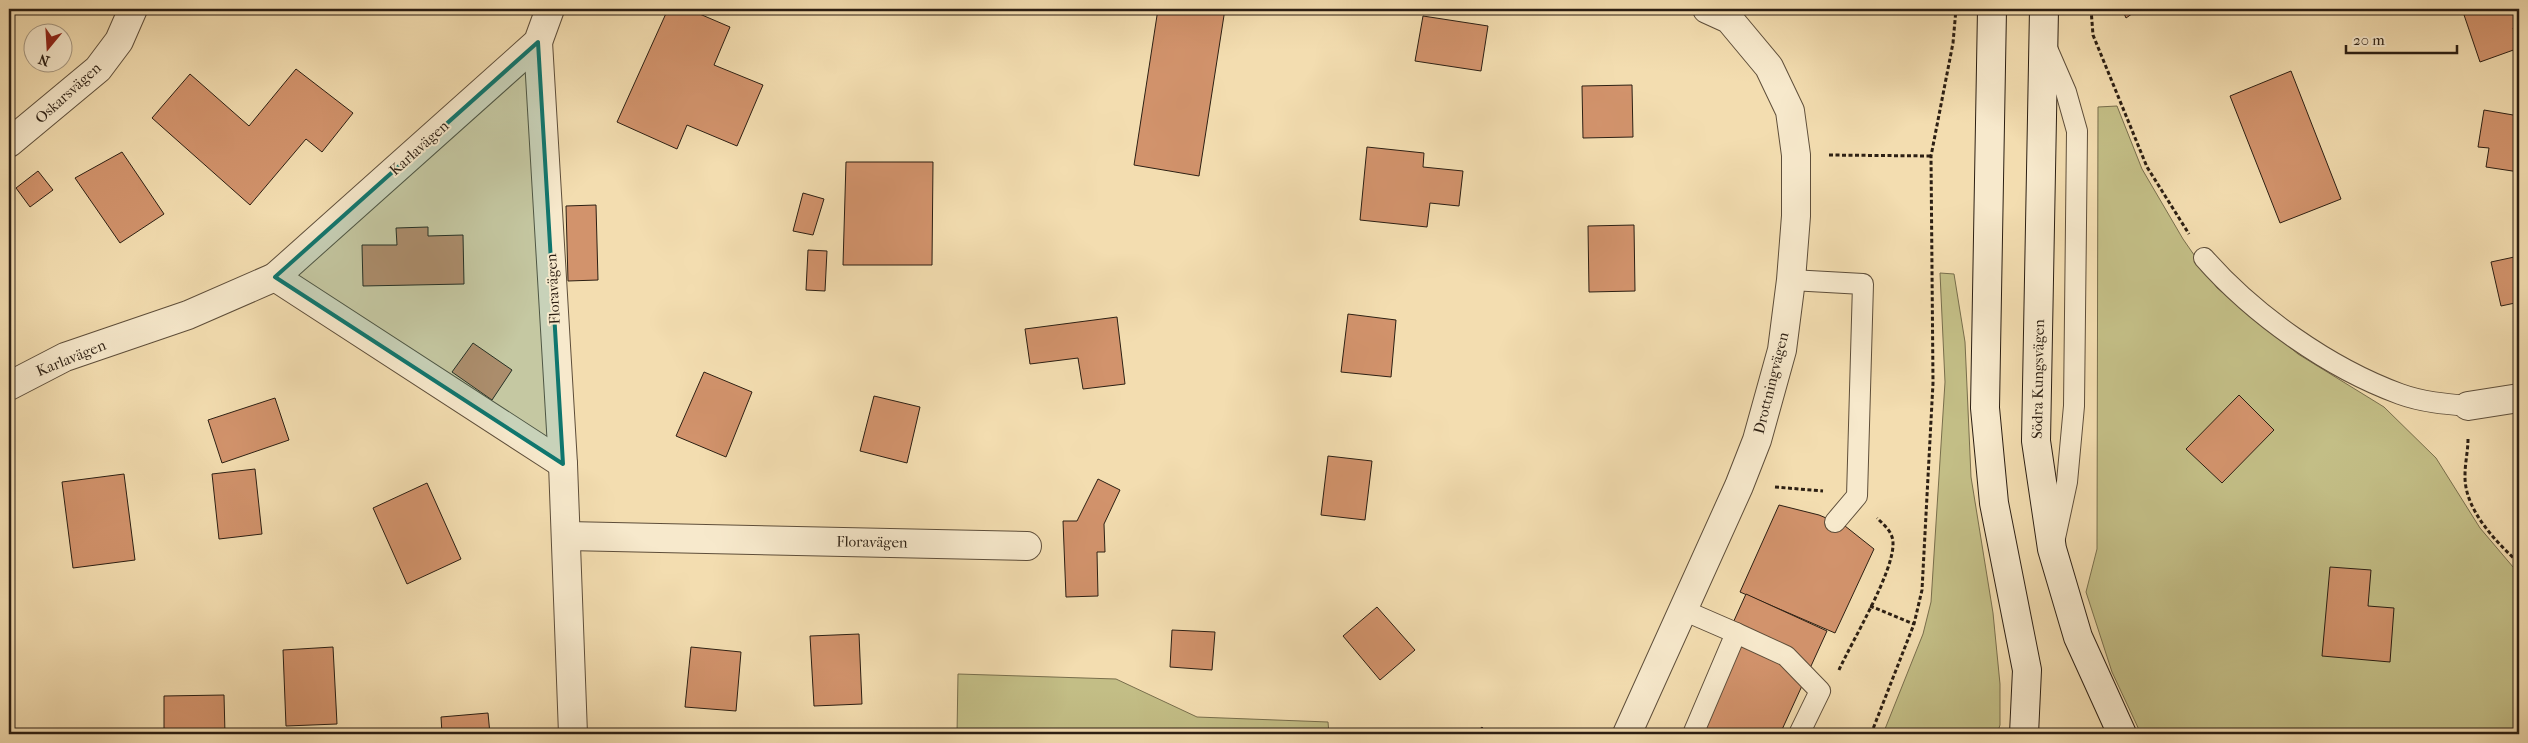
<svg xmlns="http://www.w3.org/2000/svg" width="2528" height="743" font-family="'IM FELL French Canon',serif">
	<rect width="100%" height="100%" fill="#f3ddb0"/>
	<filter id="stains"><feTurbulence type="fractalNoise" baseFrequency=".004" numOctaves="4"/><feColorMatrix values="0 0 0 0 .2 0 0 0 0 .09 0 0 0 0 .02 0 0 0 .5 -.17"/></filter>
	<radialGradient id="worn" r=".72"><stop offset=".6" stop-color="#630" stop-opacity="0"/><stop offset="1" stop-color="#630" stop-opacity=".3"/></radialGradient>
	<g fill="#c3be86" stroke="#786e4c">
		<path d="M2117,106L2142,169L2183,239L2217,288L2298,354L2384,407L2436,458L2480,528L2519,574V734H2141L2112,672L2086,592L2097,549L2098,107Z"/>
		<path d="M1940,273L1954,274L1965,342L1971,477L1993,613L2000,684V725L1997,734H1883L1923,634L1931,602L1945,382Z"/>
		<path d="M958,674L1116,679L1197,717L1328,722L1329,734H957Z"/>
	</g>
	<g fill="#d2936c" stroke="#2c1f13">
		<path d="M668,9H688L730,27L714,65L763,85L737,146L687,125L677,149L617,122Z"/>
		<path d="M1158,9H1225L1199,176L1134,165Z"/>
		<path d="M2122,9H2139L2126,18Z"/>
		<path d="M2462,9H2519V26L2513,28L2519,48L2480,62Z"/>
		<path d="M1423,16L1488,26L1481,71L1415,61Z"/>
		<path d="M296,69L353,113L322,152L306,139L250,205L152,118L190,74L249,126Z"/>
		<path d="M2291,71L2341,199L2280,223L2230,96Z"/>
		<path d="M1632,85L1633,137L1583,138L1582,86Z"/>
		<path d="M2484,110L2519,116V172L2486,167L2489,148L2478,147Z"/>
		<path d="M1367,147L1424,153L1423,167L1463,171L1459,206L1430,203L1427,227L1360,220Z"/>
		<path d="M122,152L164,214L120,243L75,178Z"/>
		<path d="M846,162H933L932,265H843Z"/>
		<path d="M38,171L53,190L30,207L16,188Z"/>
		<path d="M803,193L824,199L813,235L793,231Z"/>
		<path d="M596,205L598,280L568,281L566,206Z"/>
		<path d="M1634,225L1635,291L1589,292L1588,226Z"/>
		<path d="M428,227V236L463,235L464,284L363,286L362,245H397L396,228Z"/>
		<path d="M808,250L827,251L825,291L806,290Z"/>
		<path d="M2519,256V311L2517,312L2515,303L2501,306L2491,262Z"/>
		<path d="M1348,314L1396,320L1391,377L1341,372Z"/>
		<path d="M1117,317L1125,384L1083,389L1078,358L1030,364L1025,329Z"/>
		<path d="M473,343L512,370L492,400L452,372Z"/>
		<path d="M704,372L752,392L726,457L676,436Z"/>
		<path d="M2239,395L2274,430L2222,483L2186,449Z"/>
		<path d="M874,396L920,407L907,463L860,451Z"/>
		<path d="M275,398L289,440L222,463L208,420Z"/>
		<path d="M1328,456L1372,461L1365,520L1321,515Z"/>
		<path d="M255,469L262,534L219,539L212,474Z"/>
		<path d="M124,474L135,560L73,568L62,482Z"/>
		<path d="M1098,479L1120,490L1104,524L1105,552H1097L1098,596L1066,597L1063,521H1077Z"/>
		<path d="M427,483L461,559L407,584L373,508Z"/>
		<path d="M1779,505L1819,515L1845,526L1874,549L1835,633L1740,592Z"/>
		<path d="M2330,567L2371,570L2368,606L2394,608L2390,662L2322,656Z"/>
		<path d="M1746,594L1827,631L1780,734H1683Z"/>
		<path d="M1377,607L1415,650L1380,680L1343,636Z"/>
		<path d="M1172,630L1215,632L1212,670L1170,667Z"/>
		<path d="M859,634L862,704L814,706L810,636Z"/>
		<path d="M333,647L337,724L286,726L283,650Z"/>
		<path d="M691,647L741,652L736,711L685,707Z"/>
		<path d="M224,695L225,734H164V696Z"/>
		<path d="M488,713L490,734H437H442L441,717Z"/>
		<path d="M1482,727L1488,734H1474Z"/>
	</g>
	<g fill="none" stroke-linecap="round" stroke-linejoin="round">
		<defs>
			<g id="service">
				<path d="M2046,46L2066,92L2077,131L2074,406L2067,482L2055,538"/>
				<path d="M2204,258C2254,315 2329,368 2400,394C2422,402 2445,404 2468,406"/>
				<path d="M1791,280L1863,284L1857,496L1835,522"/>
				<path d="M1683,610L1736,633L1693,734"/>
				<path d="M1736,633L1786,656L1820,691L1799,734"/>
			</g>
			<g id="minor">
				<path d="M538,42L563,464L573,734"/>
				<path d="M9,143L98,69L119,41L133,9"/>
				<path d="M275,277L563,464"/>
				<path d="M9,386L65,357L188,315L275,277L538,42L550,9"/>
				<path d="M2468,406L2519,398"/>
				<path d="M567,536L1027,546"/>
				<path d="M1627,734L1739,486L1757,440L1782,350L1791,280L1796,216V155L1790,111L1769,67L1729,19L1707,9"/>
			</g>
			<g id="secondary">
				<path d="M1992,9L1985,408L1994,503L2027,670L2024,734"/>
				<path d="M2044,9L2036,441L2052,549L2078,637L2122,734"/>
			</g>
		</defs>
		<use href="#service" stroke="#5e4e3a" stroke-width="22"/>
		<use href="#minor" stroke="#5e4e3a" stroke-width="30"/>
		<use href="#secondary" stroke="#2c1f13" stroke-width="30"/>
		<g stroke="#2c1f13" stroke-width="3" stroke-dasharray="4 2.5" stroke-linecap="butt">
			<path d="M2091,9L2093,35L2147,167L2189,234"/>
			<path d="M1829,155L1931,156"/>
			<path d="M2468,439C2468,451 2465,463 2465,475C2464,509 2495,541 2519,563"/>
			<path d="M1775,487L1823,491"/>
			<path d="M1870,606L1914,624"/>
			<path d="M1839,670C1852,641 1894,572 1893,543C1893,532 1884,525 1877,518"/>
			<path d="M1871,734L1914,624L1922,590L1933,383L1931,156L1953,43L1956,9"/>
		</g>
		<use href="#service" stroke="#f7e9cc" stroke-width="20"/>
		<use href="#minor" stroke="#f7e9cc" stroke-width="28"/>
		<use href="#secondary" stroke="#f7e9cc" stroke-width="28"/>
	</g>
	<path fill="#0f766e" fill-opacity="0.2" stroke="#0f766e" stroke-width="4" stroke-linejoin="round" d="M538,42L563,464L275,277Z"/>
	<g text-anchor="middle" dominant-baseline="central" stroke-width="4" stroke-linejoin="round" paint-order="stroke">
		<g font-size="15" fill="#2c1f13" stroke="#f7e9cc">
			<text transform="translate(68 93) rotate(-42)">Oskarsvägen</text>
			<text transform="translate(419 148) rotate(-42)">Karlavägen</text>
			<text transform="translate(553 289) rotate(-93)">Floravägen</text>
			<text transform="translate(71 358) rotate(-22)">Karlavägen</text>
			<text transform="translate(2038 379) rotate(-89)">Södra Kungsvägen</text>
			<text transform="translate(1771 383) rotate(-76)">Drottningvägen</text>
			<text transform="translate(872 542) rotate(1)">Floravägen</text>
		</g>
	</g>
	<rect width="2528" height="743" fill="none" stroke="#f3ddb0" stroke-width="30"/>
	<rect x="10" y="10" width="2508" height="723" fill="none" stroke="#2c1f13" stroke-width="2.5"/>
	<rect x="15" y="15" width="2498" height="713" fill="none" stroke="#2c1f13"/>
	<g transform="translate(48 48) rotate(198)"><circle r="24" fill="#f7e9cc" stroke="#a69882"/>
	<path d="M0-4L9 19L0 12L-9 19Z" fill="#8f2418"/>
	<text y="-8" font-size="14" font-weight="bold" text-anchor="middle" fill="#2c1f13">N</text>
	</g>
	<path d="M2346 45v8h111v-8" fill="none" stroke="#2c1f13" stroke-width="2.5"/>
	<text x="2353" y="45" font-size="15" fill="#2c1f13" stroke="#f7e9cc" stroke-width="4" paint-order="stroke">20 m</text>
	<rect width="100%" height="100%" filter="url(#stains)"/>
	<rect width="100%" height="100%" fill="url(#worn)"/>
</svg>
